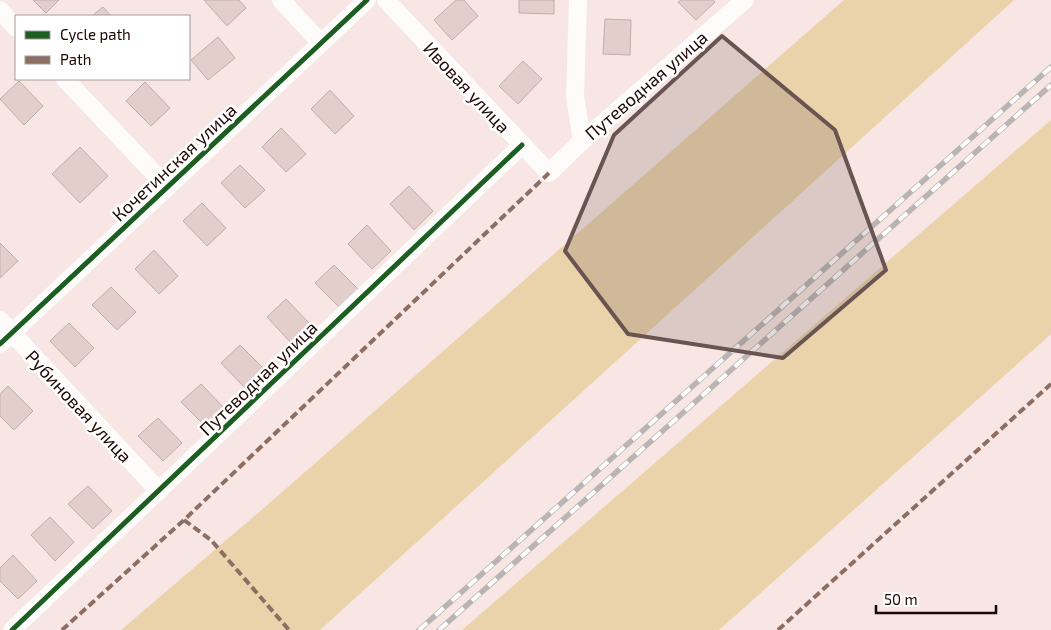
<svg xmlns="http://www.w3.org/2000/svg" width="1051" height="630" font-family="'Exo 2',sans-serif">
	<rect width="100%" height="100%" fill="#f7e6e3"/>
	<g fill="#ead3aa">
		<path d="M844,0H1014L320,630H121L265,507Z"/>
		<path d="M1051,120V334L719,630H462Z"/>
	</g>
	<g fill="#e3cecb" stroke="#c1adaa">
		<path d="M33,0H59L46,13Z"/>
		<path d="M204,0H239L246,8L227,26Z"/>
		<path d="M456,0H464L478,16L452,40L434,20Z"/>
		<path d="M519,0H554V14L519,13Z"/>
		<path d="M681,0H713L715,2L696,20L678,2Z"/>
		<path d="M103,7L111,16H92Z"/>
		<path d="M605,19L631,20L630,55L603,54Z"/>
		<path d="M218,37L235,58L208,80L191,60Z"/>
		<path d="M523,61L542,79L518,104L499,86Z"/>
		<path d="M19,81L43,106L24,125L0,99Z"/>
		<path d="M145,82L170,108L151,126L126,101Z"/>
		<path d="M330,90L354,116L335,134L311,109Z"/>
		<path d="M281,128L306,154L286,172L262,147Z"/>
		<path d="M80,147L108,176L80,203L52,174Z"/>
		<path d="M240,165L265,190L245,208L221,183Z"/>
		<path d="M409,186L433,211L414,230L390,204Z"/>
		<path d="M202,203L226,228L207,246L183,221Z"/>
		<path d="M367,225L391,251L372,269L348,244Z"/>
		<path d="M0,243L18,261L0,278Z"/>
		<path d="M154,250L178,276L159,294L135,269Z"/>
		<path d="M334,265L359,290L340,308L315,283Z"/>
		<path d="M111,287L136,312L117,330L92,305Z"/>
		<path d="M286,299L310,324L291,343L267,317Z"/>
		<path d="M69,323L94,348L75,367L50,341Z"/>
		<path d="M240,345L265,370L245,388L221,363Z"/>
		<path d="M201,384L225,409L206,427L181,402Z"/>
		<path d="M8,386L33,411L14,430L0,416V394Z"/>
		<path d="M158,418L182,443L163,461L138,436Z"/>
		<path d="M88,486L112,511L93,529L68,504Z"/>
		<path d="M50,517L74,542L55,561L31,535Z"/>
		<path d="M13,555L37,581L18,599L0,581V568Z"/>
	</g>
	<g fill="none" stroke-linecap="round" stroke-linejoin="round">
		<g stroke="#fefbfb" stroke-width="18">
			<path d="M281,0L321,43"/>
			<path d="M386,0L549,173L582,141L745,0"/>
			<path d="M578,0L575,96L582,141"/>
			<path d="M0,10L16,28"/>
			<path d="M65,79L167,187"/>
			<path d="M0,320L159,491"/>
			<path d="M0,344L367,0"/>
			<path d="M12,630L522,145"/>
		</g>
		<defs>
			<g id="rail">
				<path d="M419,630L1051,67"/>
				<path d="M439,630L1051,85"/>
			</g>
		</defs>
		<use href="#rail" stroke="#bab5b4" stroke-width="5.5"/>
		<use href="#rail" stroke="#fff" stroke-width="4" stroke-dasharray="11" stroke-linecap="butt"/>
		<g stroke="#8d6e63" stroke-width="4" stroke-dasharray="8 4" stroke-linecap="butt">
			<path d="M184,520L211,540L289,630"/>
			<path d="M62,630L184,520L549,173"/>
			<path d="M778,630L1051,384"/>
		</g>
		<defs>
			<g id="cycleway">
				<path d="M0,344L367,0"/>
				<path d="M12,630L522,145"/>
			</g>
		</defs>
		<use href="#cycleway" stroke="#fff" stroke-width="8"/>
		<use href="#cycleway" stroke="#1b5e20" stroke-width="5"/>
	</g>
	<path fill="#6a5452" fill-opacity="0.2" stroke="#6a5452" stroke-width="4" stroke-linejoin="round" d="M722,36L835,130L886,270L783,358L628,334L565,251L614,135Z"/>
	<g text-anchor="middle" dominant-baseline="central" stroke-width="5" stroke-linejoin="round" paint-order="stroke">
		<g font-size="18" fill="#1e0604" stroke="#fff">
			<text transform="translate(646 85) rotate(-41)">Путеводная улица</text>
			<text transform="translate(467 87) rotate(47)">Ивовая улица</text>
			<text transform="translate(174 162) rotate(-43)">Кочетинская улица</text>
			<text transform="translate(258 378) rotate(-44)">Путеводная улица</text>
			<text transform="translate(79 406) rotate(47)">Рубиновая улица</text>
		</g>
	</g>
	<rect x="15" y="15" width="175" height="65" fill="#ffffff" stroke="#a59b9b"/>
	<rect x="25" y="31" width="25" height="8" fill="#1b5e20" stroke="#a59b9b"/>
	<text x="60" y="40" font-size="15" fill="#1e0604">Cycle path</text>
	<rect x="25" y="56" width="25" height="8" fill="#8d6e63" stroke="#a59b9b"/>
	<text x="60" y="65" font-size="15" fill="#1e0604">Path</text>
	<path d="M876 605v8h120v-8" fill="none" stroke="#1e0604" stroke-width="2.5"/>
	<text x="884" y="605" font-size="15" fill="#1e0604" stroke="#ffffff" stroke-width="4" paint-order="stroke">50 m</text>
</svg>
